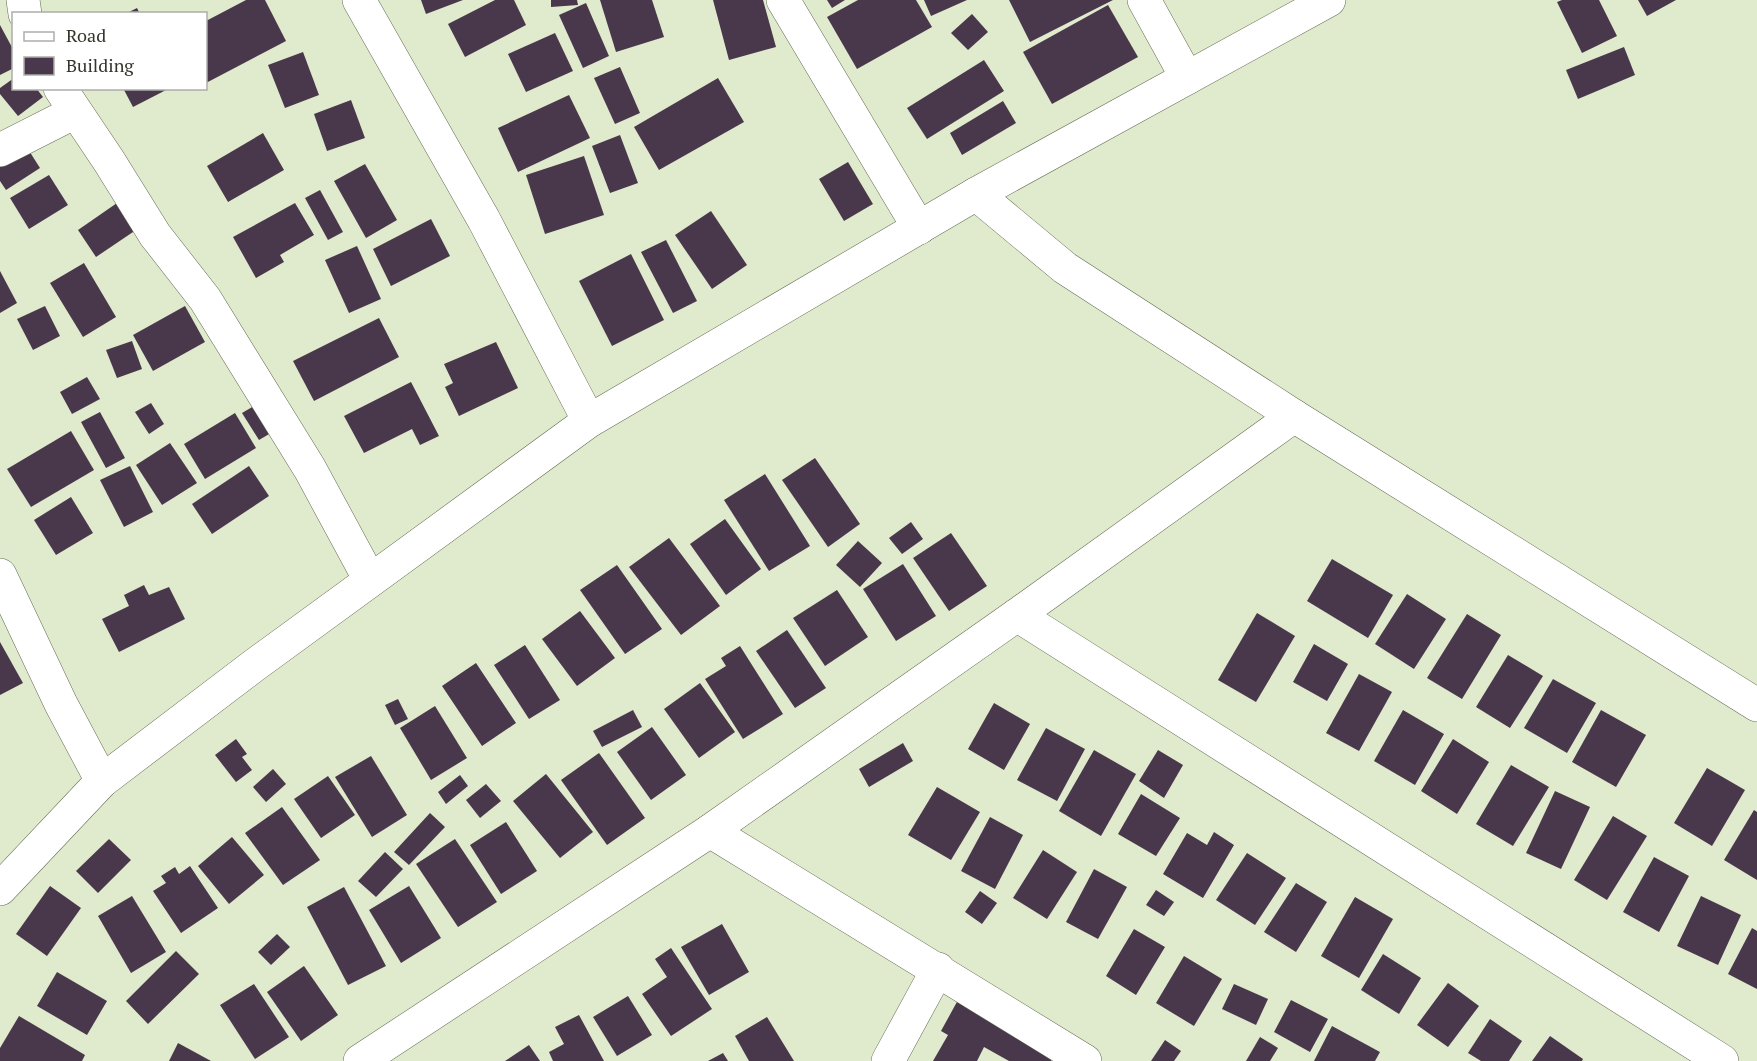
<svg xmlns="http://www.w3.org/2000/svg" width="1757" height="1061" font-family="'PT Serif',serif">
	<rect width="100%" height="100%" fill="#e0eacd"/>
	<g fill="#49384c">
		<path d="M246,0H265L286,41L206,83V21Z"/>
		<path d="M421,0H463L426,14Z"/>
		<path d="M495,0H514L526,25L465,57L448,24Z"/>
		<path d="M551,0H577L578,5L551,7Z"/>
		<path d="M600,0H652L664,37L616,52Z"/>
		<path d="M713,0H763L776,47L729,60Z"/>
		<path d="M827,0H845L832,8Z"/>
		<path d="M858,0H916L932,27L857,69L827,17Z"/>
		<path d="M924,0H967L931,16Z"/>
		<path d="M1009,0H1113L1030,42Z"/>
		<path d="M1562,0H1599L1617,36L1582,53L1557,2Z"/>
		<path d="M1638,0H1676L1647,16Z"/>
		<path d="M586,3L609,56L583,68L559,15Z"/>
		<path d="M1108,5L1138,57L1052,104L1023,52Z"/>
		<path d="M137,8L140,14H125Z"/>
		<path d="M972,14L988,32L968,50L951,33Z"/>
		<path d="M0,25L14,51V68L0,75Z"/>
		<path d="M555,33L573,71L526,92L508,54Z"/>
		<path d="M1624,47L1635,75L1578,99L1566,70Z"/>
		<path d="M303,52L319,95L285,108L268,65Z"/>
		<path d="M984,60L1004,91L927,139L907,108Z"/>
		<path d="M620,67L640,113L615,124L594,78Z"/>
		<path d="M14,78V88H36L43,97L18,116L0,94V88Z"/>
		<path d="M718,78L744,122L659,170L634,127Z"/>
		<path d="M123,88H170L133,107Z"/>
		<path d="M569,95L590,138L518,172L498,128Z"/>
		<path d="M351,100L365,138L327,151L314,114Z"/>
		<path d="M1003,101L1016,123L962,155L950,133Z"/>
		<path d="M263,133L284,170L228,202L207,166Z"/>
		<path d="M620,135L638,183L610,193L592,146Z"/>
		<path d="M26,146L40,168L6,190L0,181V163Z"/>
		<path d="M584,156L604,215L545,234L526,175Z"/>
		<path d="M848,162L873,204L844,221L819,179Z"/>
		<path d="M365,164L397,220L366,238L334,181Z"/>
		<path d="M49,175L68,205L29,229L10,198Z"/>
		<path d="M320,190L343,232L328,240L305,198Z"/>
		<path d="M117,203L136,230L96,257L78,230Z"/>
		<path d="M295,203L314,235L280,255L284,262L256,278L233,237Z"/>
		<path d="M711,211L747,265L712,289L675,235Z"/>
		<path d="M431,219L450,256L391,286L373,249Z"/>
		<path d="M666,240L697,301L673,313L641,252Z"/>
		<path d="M357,246L381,299L349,313L325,260Z"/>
		<path d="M631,254L664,320L612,346L579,281Z"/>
		<path d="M84,263L116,317L83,337L50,283Z"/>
		<path d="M0,271L17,303L0,313Z"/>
		<path d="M45,306L60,336L33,350L17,319Z"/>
		<path d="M185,306L205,342L153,371L133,335Z"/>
		<path d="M379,318L399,357L314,401L293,361Z"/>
		<path d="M132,341L142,369L117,378L106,350Z"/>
		<path d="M496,342L518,388L459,416L445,387L453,383L444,364Z"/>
		<path d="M87,377L100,399L72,414L60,392Z"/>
		<path d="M411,382L439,436L420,445L412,429L364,453L344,416Z"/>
		<path d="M151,403L164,424L149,434L135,412Z"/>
		<path d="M259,403L276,430L259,440L242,413Z"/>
		<path d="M100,412L125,458L106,468L81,422Z"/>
		<path d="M235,413L256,448L205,479L184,444Z"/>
		<path d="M71,431L94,470L31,507L7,469Z"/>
		<path d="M170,443L197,483L162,505L136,465Z"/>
		<path d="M815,458L860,524L828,547L782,480Z"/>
		<path d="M130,466L153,512L124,527L100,480Z"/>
		<path d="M249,466L269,496L212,534L192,504Z"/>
		<path d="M765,474L810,546L769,571L724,500Z"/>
		<path d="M71,497L93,533L56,555L34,520Z"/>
		<path d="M725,519L761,569L726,595L690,544Z"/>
		<path d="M911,522L923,539L902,554L889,538Z"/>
		<path d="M951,533L987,586L949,611L913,558Z"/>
		<path d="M669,538L720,606L681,635L629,567Z"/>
		<path d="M858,541L882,563L860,587L836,565Z"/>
		<path d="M1332,559L1393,595L1368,638L1307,601Z"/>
		<path d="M903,564L936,616L896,641L863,589Z"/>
		<path d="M617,565L662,629L625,654L580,590Z"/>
		<path d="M144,585L149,595L169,587L185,619L119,652L102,619L129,606L124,595Z"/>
		<path d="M837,590L868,637L825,666L793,618Z"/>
		<path d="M1407,594L1446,619L1414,669L1375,644Z"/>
		<path d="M580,611L615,658L577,686L542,639Z"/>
		<path d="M1257,613L1295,636L1256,702L1218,680Z"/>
		<path d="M1467,614L1501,635L1462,699L1427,678Z"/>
		<path d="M787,630L826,688L795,708L756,651Z"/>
		<path d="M0,642L23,683L0,695Z"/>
		<path d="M1314,644L1348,664L1327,701L1293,682Z"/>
		<path d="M525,645L560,700L529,719L494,665Z"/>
		<path d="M740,646L783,714L743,739L705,679L726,666L721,658Z"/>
		<path d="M1508,655L1543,676L1510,728L1476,707Z"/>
		<path d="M476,663L516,723L482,746L442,686Z"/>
		<path d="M1359,674L1392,692L1359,751L1326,733Z"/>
		<path d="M1553,679L1596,703L1567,753L1524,728Z"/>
		<path d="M700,683L735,732L699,758L664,709Z"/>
		<path d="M398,699L408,719L395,725L385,705Z"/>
		<path d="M994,703L1030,724L1004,770L968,749Z"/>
		<path d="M435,706L467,758L431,780L400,728Z"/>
		<path d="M633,710L642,727L602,747L593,731Z"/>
		<path d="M1403,710L1444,734L1415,785L1374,761Z"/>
		<path d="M1601,710L1646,735L1616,787L1572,762Z"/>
		<path d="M652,727L686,775L651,800L617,752Z"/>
		<path d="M1046,728L1085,749L1057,801L1017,780Z"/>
		<path d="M236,739L247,754L242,757L252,770L236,782L215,755Z"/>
		<path d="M1453,739L1489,762L1457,814L1421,791Z"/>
		<path d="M903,743L913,761L869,787L859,769Z"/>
		<path d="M1094,750L1136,774L1101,836L1059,811Z"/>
		<path d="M1158,750L1183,765L1164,798L1139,781Z"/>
		<path d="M599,753L645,818L607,845L561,780Z"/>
		<path d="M371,756L407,815L372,837L335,777Z"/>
		<path d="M1511,765L1549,787L1513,846L1476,824Z"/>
		<path d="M1707,768L1745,790L1712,846L1674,823Z"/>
		<path d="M273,769L286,784L266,802L253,787Z"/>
		<path d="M546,774L593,832L560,858L513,801Z"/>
		<path d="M460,775L468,786L446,804L438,792Z"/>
		<path d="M328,776L355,815L321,838L294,799Z"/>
		<path d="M486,784L501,801L480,818L466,800Z"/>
		<path d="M937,787L980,812L951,860L908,835Z"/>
		<path d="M1555,791L1590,807L1561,869L1526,853Z"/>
		<path d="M1141,794L1180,818L1156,856L1118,834Z"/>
		<path d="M282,807L320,860L283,885L245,833Z"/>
		<path d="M1754,810L1757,812V880L1724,860Z"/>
		<path d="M430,813L445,827L409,865L394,852Z"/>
		<path d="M1613,816L1647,836L1607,900L1574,880Z"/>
		<path d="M990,817L1023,835L995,889L961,871Z"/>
		<path d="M506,822L537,871L501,894L470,845Z"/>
		<path d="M1214,832L1234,845L1203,898L1163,874L1187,833L1207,845Z"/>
		<path d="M232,837L264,875L229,904L198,866Z"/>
		<path d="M109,839L131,860L98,893L76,871Z"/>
		<path d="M455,839L497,902L458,927L416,864Z"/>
		<path d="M1043,850L1077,872L1047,919L1013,898Z"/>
		<path d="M385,852L403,869L376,897L358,881Z"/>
		<path d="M1247,853L1286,878L1255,925L1216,900Z"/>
		<path d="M1654,857L1689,876L1659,932L1623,912Z"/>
		<path d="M190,866L218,908L181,933L153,891L166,883L161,876L175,867L179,874Z"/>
		<path d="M1094,869L1127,887L1098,939L1066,922Z"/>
		<path d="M1296,883L1327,902L1296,952L1264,932Z"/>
		<path d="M50,886L81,908L47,956L16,934Z"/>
		<path d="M409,886L441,938L401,963L369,910Z"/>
		<path d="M344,887L386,966L348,985L307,907Z"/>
		<path d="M1156,890L1174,902L1164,916L1146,905Z"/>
		<path d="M980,891L997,903L982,924L965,912Z"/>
		<path d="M132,896L166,952L131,973L98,916Z"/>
		<path d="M1701,896L1741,915L1718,965L1677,946Z"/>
		<path d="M1355,897L1393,919L1359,978L1321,956Z"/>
		<path d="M722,924L749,972L709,995L681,947Z"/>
		<path d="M1752,928L1757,931V989L1728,974Z"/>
		<path d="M1134,929L1165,947L1136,995L1106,976Z"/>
		<path d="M277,934L290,947L271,965L258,952Z"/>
		<path d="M671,948L712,1009L671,1036L642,994L667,977L655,959Z"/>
		<path d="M176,951L199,974L148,1024L126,1001Z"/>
		<path d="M1383,954L1421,978L1399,1014L1361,990Z"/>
		<path d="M1184,956L1222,979L1194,1026L1156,1003Z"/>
		<path d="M304,966L338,1015L301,1041L267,992Z"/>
		<path d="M57,972L107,1001L87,1035L37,1006Z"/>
		<path d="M1448,983L1479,1006L1448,1047L1417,1025Z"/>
		<path d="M254,984L289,1037L255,1059L220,1005Z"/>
		<path d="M1234,984L1268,999L1256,1025L1222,1009Z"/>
		<path d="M628,996L652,1035L617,1056L593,1017Z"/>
		<path d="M958,1000L1055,1053L1051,1061H1009L984,1047L977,1061H933L948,1035L941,1031Z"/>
		<path d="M1291,1000L1328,1019L1310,1052L1274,1032Z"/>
		<path d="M579,1015L604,1061H553L549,1052L564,1044L555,1027Z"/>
		<path d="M19,1016L85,1055L82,1061H0V1048Z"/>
		<path d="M767,1017L794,1061H749L735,1036Z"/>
		<path d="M1490,1019L1522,1041L1509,1061H1481L1468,1053Z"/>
		<path d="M1332,1026L1380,1052L1375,1061H1314Z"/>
		<path d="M1550,1036L1583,1059L1582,1061H1532Z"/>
		<path d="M1260,1037L1278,1048L1270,1061H1246Z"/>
		<path d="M1165,1040L1181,1051L1174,1061H1151Z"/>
		<path d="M178,1043L211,1061H169Z"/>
		<path d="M529,1045L540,1061H505Z"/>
		<path d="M723,1053L728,1061H708Z"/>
	</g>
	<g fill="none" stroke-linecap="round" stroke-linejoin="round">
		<defs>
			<g id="minor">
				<path d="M23,0L25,14"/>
				<path d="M359,0L484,220L589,421"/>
				<path d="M783,0L919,228"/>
				<path d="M1144,0L1187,78"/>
				<path d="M60,88L109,161L155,235L205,299L310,469L370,580"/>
				<path d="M0,150L75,112"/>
				<path d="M976,194L1065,268L1294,416L1757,705"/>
				<path d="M0,575L61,704L102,781"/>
				<path d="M1017,615L1722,1061"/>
				<path d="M710,831L1085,1061"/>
				<path d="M0,889L102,781L256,664L589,421L976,194L1329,0"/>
				<path d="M360,1061L710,831L1017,615L1294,416"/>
				<path d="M888,1061L938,969"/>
			</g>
		</defs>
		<use href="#minor" stroke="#656d54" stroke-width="34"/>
		<use href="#minor" stroke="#fff" stroke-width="33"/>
	</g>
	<rect x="12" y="12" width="195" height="78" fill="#ffffff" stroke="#adaeaa" stroke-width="1.5"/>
	<rect x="24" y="32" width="30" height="9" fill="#ffffff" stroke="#adaeaa" stroke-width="1.5"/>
	<text x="66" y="42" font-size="18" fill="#32352a">Road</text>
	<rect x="24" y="57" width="30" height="18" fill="#49384c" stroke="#adaeaa" stroke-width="1.5"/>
	<text x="66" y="72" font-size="18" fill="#32352a">Building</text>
</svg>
